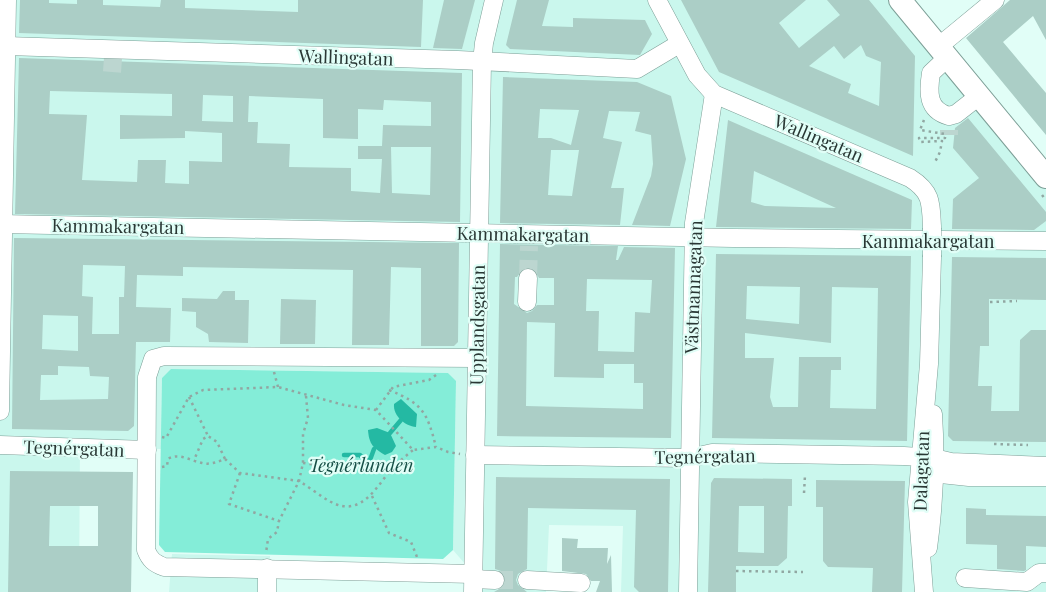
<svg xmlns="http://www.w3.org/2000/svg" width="1046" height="592" font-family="'Playfair Display',serif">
	<rect width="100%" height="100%" fill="#e1fef7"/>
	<g fill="#caf7ed">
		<path d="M0,0H888L1046,186V592H621L623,526L549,525L546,592H472V572L453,550L456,382L448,373L172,369L162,378L161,449L80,446L79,592H0Z"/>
		<path d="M172,554L270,556L269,592H169Z"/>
	</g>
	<path fill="#84edd8" d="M171,369L448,373L456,381L453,550L443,559L165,552L159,545L162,378Z"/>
	<g fill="#24b9a3">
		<path d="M401,399L417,414L416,427C405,426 393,416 394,404Z"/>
		<path d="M377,428L390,433L396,446L392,452L385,455C373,448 369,444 368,430Z"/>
	</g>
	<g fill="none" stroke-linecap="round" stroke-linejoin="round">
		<g stroke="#24b9a3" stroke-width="4.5">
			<path d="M390,433L401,420"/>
			<path d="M344,455H360L365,461L370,460L374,449"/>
		</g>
	</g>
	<g fill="#abcec6" fill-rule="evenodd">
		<path d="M20,0H49V3L77,4V0H103V5L160,7L161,0H185V8L298,12V0H423L421,47L19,33Z"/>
		<path d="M444,0H475L462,49L433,48Z"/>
		<path d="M517,0H549L542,26L573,27V18L645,20L652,34L640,55L510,49L506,45Z"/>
		<path d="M681,0H806L779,23L799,48L840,15L827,0H869L915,56L913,156L719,72ZM861,45L866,56L881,62L879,106L848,93L851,84L809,66L834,46L844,59Z"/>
		<path d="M1010,0H1046V40L1033,16L1003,42L1046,93V135L966,38Z"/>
		<path d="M19,58L462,73L460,222L15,214ZM50,91L172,94V116L120,115V139L185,138V131L222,133V162L189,161V184L165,183L166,160H138L137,182L82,180L87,115L49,114ZM203,95L233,96V122L202,121ZM249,96L323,99V138L358,139V109L383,110L384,100L431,102V126L383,125L382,146H358V159H382L380,193L351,191V168L289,167L290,144L257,143L258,122H248ZM391,147H431L430,195L392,193Z"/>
		<path d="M503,77L637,82L671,96L686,159L670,226L632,225L651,176L653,164L651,135L635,131L640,112L609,111L603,138L622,142L611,188H624L620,225L500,223ZM540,109L579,110L571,145L551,138H538ZM551,150H579L572,196L548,195Z"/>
		<path d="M968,118L1046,212V221L1034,230L952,229L953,199L979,178L953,148L955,128Z"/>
		<path d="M728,120L912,200L911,229L716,227ZM754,171L772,179L836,208L765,206L751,202Z"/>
		<path d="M14,238L459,243L458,342L454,346H421V268L391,267L389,345H352L353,270L183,267V276L137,275L136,307L171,308L170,342H136L134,426L128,431L12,429ZM83,265L125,266L124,297H119V334H92L93,297L82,296ZM43,315L78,316V351L42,349ZM58,366L89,367L90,376L109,377L108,399L40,400L41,375H58Z"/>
		<path d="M500,244L618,246L616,260H618L624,247L675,248L671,438L497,436ZM529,267L534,269L539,278H554V305H537L532,311L527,313L514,304L515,277H517L523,269ZM587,279L652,280L650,313L635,312L634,352L598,351L599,311H586ZM527,322L555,323L554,377L604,378V364H634V383H643V409L526,406Z"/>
		<path d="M716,254L911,256L907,441L712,438ZM747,286L800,287L799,324L746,319ZM832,287L878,288L876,409L830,408L831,370H841V357H799L798,407H773L770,397L774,358H745V333L831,343Z"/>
		<path d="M952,257L1046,258V300L989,299V346H980L978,386H992L991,411H1019L1020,340L1031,330H1046V442L953,441L948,436Z"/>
		<path d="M223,291H235V300H249L248,343L209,342L208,334L196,327V312L182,311V298L217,299Z"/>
		<path d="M281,299L316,300L315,344H280Z"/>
		<path d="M10,471L133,472L131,592H8ZM50,506H98V546H49Z"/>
		<path d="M496,477L670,479L668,592H639L634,587L636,510L528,508L527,569L518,574L516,580L518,585L527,592H494L504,586L506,580L501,571L495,569Z"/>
		<path d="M714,478L792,479V506H788L787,558L778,566H736V592H708L711,483ZM739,506H764V553L738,552Z"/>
		<path d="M816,480L905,481L902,592H872L873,568L828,567L823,561V507H816Z"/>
		<path d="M966,508L986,509V515L1046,516V547L1026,546V570L1024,571L997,569V545L966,544Z"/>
		<path d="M562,538L578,539L577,548H608L607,564L611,555L612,592H596L600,581H591L586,574L562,571Z"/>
	</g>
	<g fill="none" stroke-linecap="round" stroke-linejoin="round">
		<g stroke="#bcd6d0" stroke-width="18" stroke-dasharray="18 9" stroke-linecap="butt">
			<path d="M112,72L113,58"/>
			<path d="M949,135V130"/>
			<path d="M528,278L529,246"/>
			<path d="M495,580H527"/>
		</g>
		<defs>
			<g id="minor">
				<path d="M657,0L697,75L714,94L910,178C932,192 931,203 932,228"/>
				<path d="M6,46L458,60L637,69L679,44"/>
				<path d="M938,47L995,0"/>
				<path d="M947,58L931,73C928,92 927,110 949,116L956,114L979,96"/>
				<path d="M0,224L733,238L1046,241"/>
				<path d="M527,302L528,278"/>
				<path d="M0,411L7,0"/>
				<path d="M0,445L147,450"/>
				<path d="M475,455L690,458L712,453L904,456L934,458L951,462L1046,466"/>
				<path d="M922,472L969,477H1046"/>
				<path d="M928,548C934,504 936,459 933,414"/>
				<path d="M473,574L164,567C154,563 150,560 146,550L147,377L153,359L164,356L476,358"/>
				<path d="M965,578L1027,582L1039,573H1046"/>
				<path d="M473,579L495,580"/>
				<path d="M527,580L581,583"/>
				<path d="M267,592V568"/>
				<path d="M473,592L482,62L484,43L494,0"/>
				<path d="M688,592L694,223L714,94"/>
				<path d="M924,592L917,502L929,364L932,257"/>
			</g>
			<path id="major" d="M900,0L1046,177"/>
		</defs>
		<use href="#minor" stroke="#7d9f97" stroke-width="19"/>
		<use href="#major" stroke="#7d9f97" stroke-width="24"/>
		<g stroke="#91a7a2" stroke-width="2.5" stroke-dasharray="2.5 4" stroke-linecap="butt">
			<path d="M924,120L920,130L945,134V138H919L920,142L942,141L940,152L934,164"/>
			<path d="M1042,195L1046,200"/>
			<path d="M990,302L1017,301"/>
			<path d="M274,372L278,387"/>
			<path d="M436,375L429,380L393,387L376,410L413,450L436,447L448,452L460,454"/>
			<path d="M389,390C423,404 427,412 436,447"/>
			<path d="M306,396L308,418L303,434V463L299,481C309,487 320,496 331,502C363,519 378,483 395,465C401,460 407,455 413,450"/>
			<path d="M189,397L208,436"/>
			<path d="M162,437L166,438L189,397L203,390L278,387L344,405L376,410"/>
			<path d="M994,444L1028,445"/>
			<path d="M225,459L240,473L299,481L279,521L277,532L268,539L266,553"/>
			<path d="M303,463L317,465L328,460"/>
			<path d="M162,467L167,466L168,459C178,452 191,461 202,463C210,465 217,462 225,459L217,442L208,436L203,439L194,460"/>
			<path d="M240,473L229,504L279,521"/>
			<path d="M804,493L805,475"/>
			<path d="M372,496L389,533L411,542L417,557"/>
			<path d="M736,571L803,572"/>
		</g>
		<use href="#minor" stroke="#fff" stroke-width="18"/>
		<use href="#major" stroke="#fff" stroke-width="22"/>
		<defs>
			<path id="minor-bridge" d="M932,257V228"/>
		</defs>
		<use href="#minor-bridge" stroke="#7d9f97" stroke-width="19" stroke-linecap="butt"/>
		<use href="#minor-bridge" stroke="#fff" stroke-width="18"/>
	</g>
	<g text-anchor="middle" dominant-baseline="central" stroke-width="4.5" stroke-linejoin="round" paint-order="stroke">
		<g font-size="18" fill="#293734" stroke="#e1fef7">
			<text transform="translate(346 57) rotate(2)">Wallingatan</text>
			<text transform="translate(819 138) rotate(23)">Wallingatan</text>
			<text transform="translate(118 226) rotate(1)">Kammakargatan</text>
			<text transform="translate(523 234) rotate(1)">Kammakargatan</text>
			<text x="928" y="241">Kammakargatan</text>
			<text transform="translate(693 287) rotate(-88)">Västmannagatan</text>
			<text transform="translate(477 325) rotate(-89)">Upplandsgatan</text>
			<text transform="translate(74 448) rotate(2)">Tegnérgatan</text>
			<text transform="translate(705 456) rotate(-1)">Tegnérgatan</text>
			<text transform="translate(921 471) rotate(-88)">Dalagatan</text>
		</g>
		<g font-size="18" font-style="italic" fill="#154e45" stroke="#e1fef7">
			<text x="361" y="465">Tegnérlunden</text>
		</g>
	</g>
</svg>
